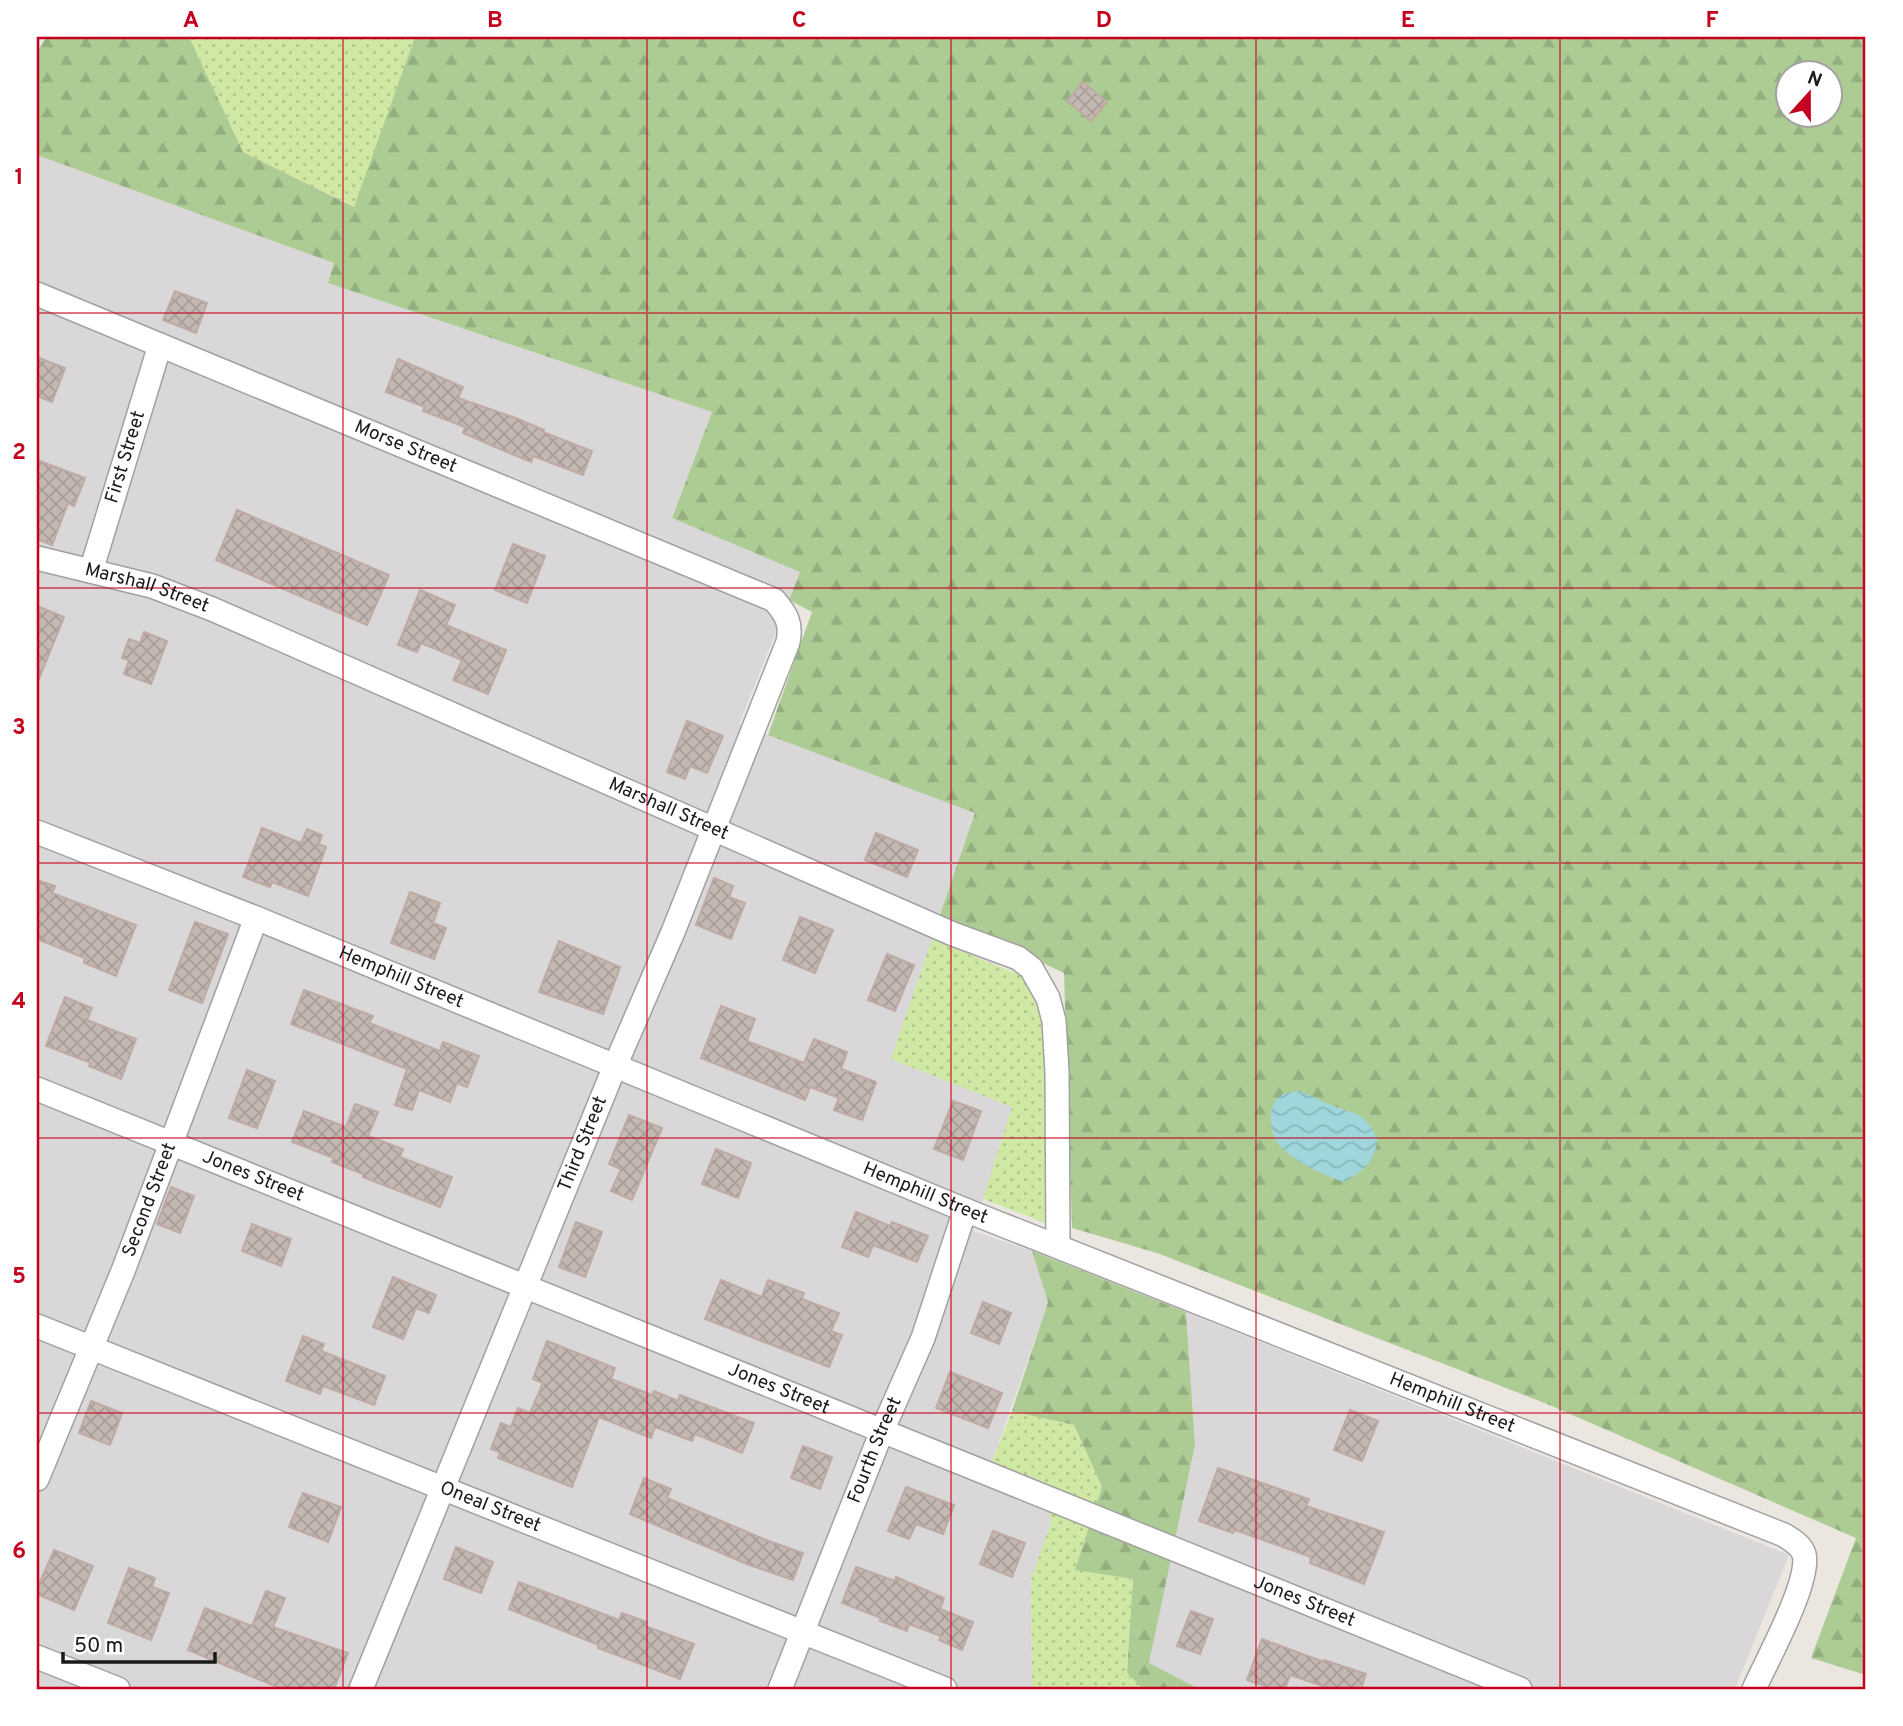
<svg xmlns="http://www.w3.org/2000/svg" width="1903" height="1726" font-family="Overpass,sans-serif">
	<defs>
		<pattern id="grass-dots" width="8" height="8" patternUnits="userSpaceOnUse" patternTransform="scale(1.75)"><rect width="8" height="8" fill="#cfe8a4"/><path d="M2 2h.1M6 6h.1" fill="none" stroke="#b1c68d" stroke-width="1.8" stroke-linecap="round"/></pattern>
		<pattern id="forest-firs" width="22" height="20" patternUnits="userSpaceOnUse" patternTransform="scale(1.75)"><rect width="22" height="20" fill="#adcc94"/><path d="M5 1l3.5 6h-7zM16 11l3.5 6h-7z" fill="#94af7f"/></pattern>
		<pattern id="water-waves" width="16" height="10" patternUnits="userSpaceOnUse" patternTransform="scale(1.75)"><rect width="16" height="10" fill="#9fd6db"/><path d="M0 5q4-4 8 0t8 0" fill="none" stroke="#88b7bb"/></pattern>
		<pattern id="building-cross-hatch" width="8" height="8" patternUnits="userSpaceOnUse" patternTransform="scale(1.75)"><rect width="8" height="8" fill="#c4b8b3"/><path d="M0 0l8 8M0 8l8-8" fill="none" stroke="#a89e99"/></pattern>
	</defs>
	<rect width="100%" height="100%" fill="#ece6e0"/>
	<g fill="#d9d7d8">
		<path d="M37,155L335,263L328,283L712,412L672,517L800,572L739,724L976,813L891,1059L1012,1107L973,1231L1032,1251L1048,1302L992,1462L1046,1483L1051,1522L1031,1579L1032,1689H37Z"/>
		<path d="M1186,1312L1789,1555L1735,1689H1199L1149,1663L1195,1445Z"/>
	</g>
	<g fill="url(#grass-dots)">
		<path d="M189,37H415L355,207L243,152Z"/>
		<path d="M932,939L1022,976L1043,1019L1048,1224L983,1199L1012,1107L891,1059Z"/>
		<path d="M1012,1411L1074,1425L1102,1487L1075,1570L1133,1579L1127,1673L1143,1689H1032L1031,1579L1051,1522L1046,1483L992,1462Z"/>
	</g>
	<g fill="url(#forest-firs)" fill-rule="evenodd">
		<path d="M46,37H189L243,152L354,207L415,37H1866V1675L1811,1658L1856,1538L1547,1404L1157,1253L1072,1228L1064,973L940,915L975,813L768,735L812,612L789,600L800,572L672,518L712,412L328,283L334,263L37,155V52ZM1787,74H1829V116H1787Z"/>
		<path d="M1032,1251L1186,1312L1195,1445L1149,1663L1199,1689H1143L1127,1673L1133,1579L1075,1570L1102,1487L1074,1425L1012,1411L1048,1302Z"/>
	</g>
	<path fill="url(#water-waves)" d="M1300,1091C1311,1095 1320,1101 1331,1105C1358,1116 1363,1111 1378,1140C1372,1164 1365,1170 1344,1182C1323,1175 1297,1163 1281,1147C1270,1136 1266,1108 1279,1097C1285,1092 1292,1092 1300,1091Z"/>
	<g fill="url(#building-cross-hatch)" stroke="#beaaa2" stroke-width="2">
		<path d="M1083,82L1107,102L1091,121L1067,101Z"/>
		<path d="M175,291L207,303L196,333L163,320Z"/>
		<path d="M37,357L65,368L52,402L37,396Z"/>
		<path d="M398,359L463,387L458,398L513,417L544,430L543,432L592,451L583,475L533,456L531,462L500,449L463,433L465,427L423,411L425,407L386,392Z"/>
		<path d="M37,460L85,478L74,506L68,503L52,545L37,539Z"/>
		<path d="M237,510L389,575L367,625L216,560Z"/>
		<path d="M513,544L545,556L527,603L495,590Z"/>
		<path d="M420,590L455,605L446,625L506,650L488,694L453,680L462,660L421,643L417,652L398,645Z"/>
		<path d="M37,606L64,617L37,684Z"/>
		<path d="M144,632L167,641L151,684L124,674L129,660L122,658L129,639L140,643Z"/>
		<path d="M687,721L723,736L707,773L690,766L685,779L667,772Z"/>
		<path d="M262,828L301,843L307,829L322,835L319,844L326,847L308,896L272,882L270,887L243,877Z"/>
		<path d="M876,833L918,850L907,877L865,860Z"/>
		<path d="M714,878L733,886L729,897L745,903L731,939L696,925Z"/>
		<path d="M37,880L55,886L52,893L136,925L116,976L84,963L85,958L37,939Z"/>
		<path d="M410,892L440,903L433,923L446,928L434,959L391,943Z"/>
		<path d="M800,917L833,930L815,973L783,960Z"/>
		<path d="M195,922L228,934L202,1003L169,990Z"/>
		<path d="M559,941L620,967L603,1014L539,992Z"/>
		<path d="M887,954L914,965L895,1011L868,1000Z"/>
		<path d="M304,990L373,1016L369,1023L440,1051L443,1042L479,1056L467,1087L457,1083L450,1102L419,1090L412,1110L395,1105L407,1069L291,1024Z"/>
		<path d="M65,997L92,1008L87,1020L136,1039L121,1079L89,1066L91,1063L46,1046Z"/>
		<path d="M721,1006L755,1019L747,1041L804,1063L814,1039L847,1052L841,1069L876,1082L862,1120L834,1110L839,1098L810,1087L805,1100L701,1058Z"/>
		<path d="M247,1070L275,1081L257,1128L229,1118Z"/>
		<path d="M953,1101L981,1111L963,1160L934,1149Z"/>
		<path d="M355,1104L378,1112L368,1136L403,1149L400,1157L452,1177L440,1207L363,1177V1174L332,1162L334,1158L292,1142L304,1111L346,1127Z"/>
		<path d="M629,1115L662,1128L632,1200L611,1191L621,1169L609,1164Z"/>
		<path d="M716,1149L751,1163L738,1198L702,1184Z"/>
		<path d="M171,1187L194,1196L180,1233L157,1224Z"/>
		<path d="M856,1212L890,1226L892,1222L928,1236L917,1262L873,1245L868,1257L842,1247Z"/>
		<path d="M576,1222L602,1232L585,1277L559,1267Z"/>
		<path d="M252,1224L291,1239L281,1266L242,1251Z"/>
		<path d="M393,1277L436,1295L429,1313L416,1308L403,1339L373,1327Z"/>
		<path d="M721,1280L762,1297L768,1280L804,1293L802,1299L839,1313L831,1331L842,1335L829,1367L705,1319Z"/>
		<path d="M983,1302L1011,1313L999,1344L971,1333Z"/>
		<path d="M303,1336L324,1344L321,1351L385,1376L374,1405L323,1386L320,1394L286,1381Z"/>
		<path d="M547,1341L615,1368L611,1379L652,1395L654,1391L678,1401L680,1395L754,1423L742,1453L695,1434L692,1441L655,1427L651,1438L599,1417L572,1487L498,1458L500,1452L491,1449L501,1423L511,1427L518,1408L530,1413L543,1383L533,1379Z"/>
		<path d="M950,1372L1002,1393L988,1428L936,1408Z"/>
		<path d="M91,1401L122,1413L110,1445L79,1433Z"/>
		<path d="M1350,1410L1378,1421L1362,1461L1334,1450Z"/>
		<path d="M803,1446L832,1457L820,1489L791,1478Z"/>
		<path d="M1218,1468L1309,1499L1306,1506L1384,1532L1364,1584L1310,1563L1311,1557L1235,1530L1233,1533L1199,1521Z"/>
		<path d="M644,1478L671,1489L667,1498L766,1540L803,1553L793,1580L747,1564L630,1514Z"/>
		<path d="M906,1487L954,1505L943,1534L916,1524L909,1539L888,1531Z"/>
		<path d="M303,1493L341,1507L328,1542L289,1527Z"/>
		<path d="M993,1531L1025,1543L1012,1577L980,1564Z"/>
		<path d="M456,1547L493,1562L481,1593L444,1579Z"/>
		<path d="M54,1550L93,1566L74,1610L37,1594V1589Z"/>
		<path d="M856,1567L895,1581L896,1577L944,1598L940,1609L973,1622L962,1650L939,1640L941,1636L909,1624L907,1631L880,1621L881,1618L842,1603Z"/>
		<path d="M129,1568L155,1578L152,1587L169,1593L151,1640L108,1623Z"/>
		<path d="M519,1582L619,1620L622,1613L647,1622L645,1626L694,1644L680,1679L598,1648L599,1645L509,1609Z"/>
		<path d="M266,1591L285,1598L273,1627L348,1653L334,1689H282L188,1650L205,1608L252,1626Z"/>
		<path d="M1191,1611L1213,1619L1200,1654L1177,1646Z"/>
		<path d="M1262,1639L1324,1662V1660L1366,1674L1361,1689H1332L1290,1675L1285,1689H1272L1247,1680Z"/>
	</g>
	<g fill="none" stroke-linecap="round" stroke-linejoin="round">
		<defs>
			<g id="street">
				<path id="s1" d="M37,294L774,600C786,614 792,623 788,642L673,932L615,1066L361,1689"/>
				<path id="s2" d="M37,558L152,586L212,609L953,934L1018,958L1031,968L1048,998L1054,1021L1057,1072L1058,1246"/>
				<path id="s3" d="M91,571L160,345"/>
				<path id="s4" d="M37,832L256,918L965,1210L1784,1535C1792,1540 1801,1545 1804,1554C1811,1581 1766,1662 1754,1689"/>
				<path id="s5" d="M37,1089L1520,1689"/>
				<path id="s6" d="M37,1326L945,1689"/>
				<path id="s7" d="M37,1479L123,1271L256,918"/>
				<path d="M37,1657L118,1689"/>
				<path id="s8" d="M780,1689L882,1431L923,1338L965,1210"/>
			</g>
		</defs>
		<use href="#street" stroke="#a1a1a1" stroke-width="26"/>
		<use href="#street" stroke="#fff" stroke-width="23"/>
	</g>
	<path fill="none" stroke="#c4011e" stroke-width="2" stroke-opacity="0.55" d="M343,37V1689M647,37V1689M951,37V1689M1256,37V1689M1560,37V1689M37,313H1866M37,588H1866M37,863H1866M37,1138H1866M37,1413H1866"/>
	<g text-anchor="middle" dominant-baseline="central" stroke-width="5" stroke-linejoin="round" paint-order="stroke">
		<g font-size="19" fill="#1a1a1a" stroke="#fff">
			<text stroke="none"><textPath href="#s1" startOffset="399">Morse Street</textPath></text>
			<text stroke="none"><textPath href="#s3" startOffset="119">First Street</textPath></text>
			<text stroke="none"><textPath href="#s2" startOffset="114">Marshall Street</textPath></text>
			<text stroke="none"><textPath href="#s2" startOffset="681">Marshall Street</textPath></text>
			<text stroke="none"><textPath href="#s4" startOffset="392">Hemphill Street</textPath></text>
			<text transform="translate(583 1144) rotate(-68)">Third Street</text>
			<text stroke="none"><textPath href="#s5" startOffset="233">Jones Street</textPath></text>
			<text stroke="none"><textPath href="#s4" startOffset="959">Hemphill Street</textPath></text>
			<text stroke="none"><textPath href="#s7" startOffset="301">Second Street</textPath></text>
			<text stroke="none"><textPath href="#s5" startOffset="800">Jones Street</textPath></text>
			<text stroke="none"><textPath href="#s4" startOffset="1526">Hemphill Street</textPath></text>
			<text stroke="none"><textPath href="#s8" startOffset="257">Fourth Street</textPath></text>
			<text stroke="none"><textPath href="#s6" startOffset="488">Oneal Street</textPath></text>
			<text stroke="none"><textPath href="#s5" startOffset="1367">Jones Street</textPath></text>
		</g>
	</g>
	<rect width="1903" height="1726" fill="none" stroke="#ffffff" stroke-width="77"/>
	<g transform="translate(1809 94) rotate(21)"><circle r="33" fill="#ffffff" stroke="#a3a3a3" stroke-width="2"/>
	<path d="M0-5L12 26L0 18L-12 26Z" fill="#c4011e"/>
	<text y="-10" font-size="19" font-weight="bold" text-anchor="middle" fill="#1a1a1a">N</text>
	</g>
	<path d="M63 1652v10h152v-10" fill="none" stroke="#1a1a1a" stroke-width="3.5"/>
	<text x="74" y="1652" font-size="21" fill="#1a1a1a" stroke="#ffffff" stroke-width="5" paint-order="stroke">50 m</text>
	<rect x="38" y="38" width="1826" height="1650" fill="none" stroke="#c4011e" stroke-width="2.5"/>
	<g font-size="23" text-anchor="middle" font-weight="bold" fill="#c4011e">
		<text x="191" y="27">A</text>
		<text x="495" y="27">B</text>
		<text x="799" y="27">C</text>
		<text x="1104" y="27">D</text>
		<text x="1408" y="27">E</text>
		<text x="1712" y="27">F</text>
		<text x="19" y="184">1</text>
		<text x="19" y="459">2</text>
		<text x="19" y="734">3</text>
		<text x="19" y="1008">4</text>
		<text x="19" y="1283">5</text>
		<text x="19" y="1558">6</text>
	</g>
</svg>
